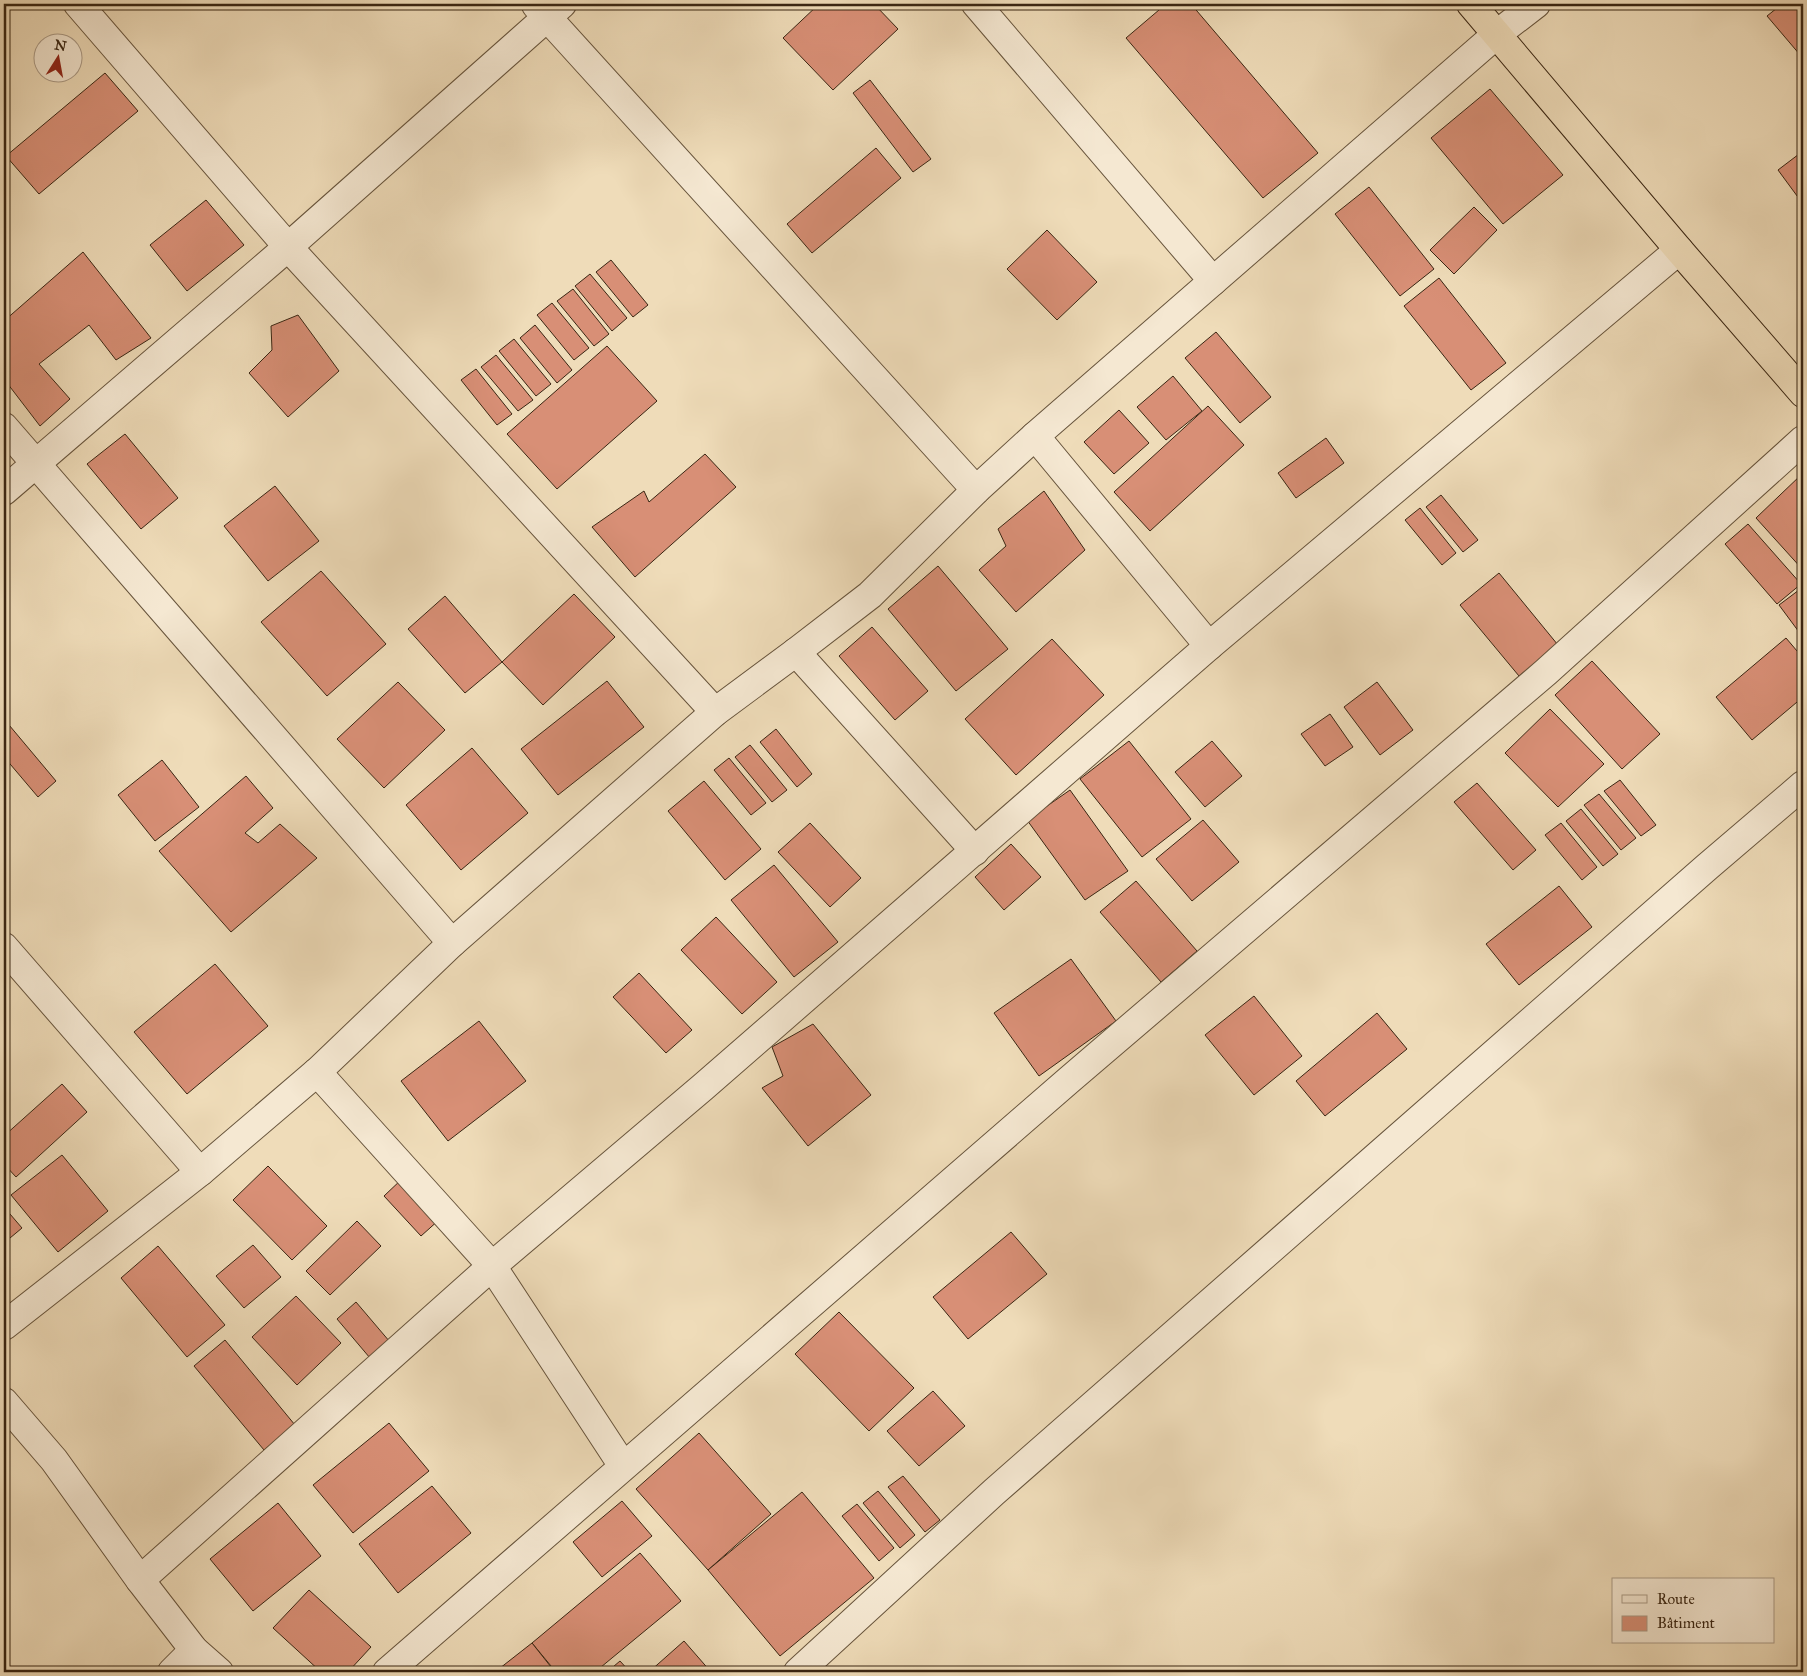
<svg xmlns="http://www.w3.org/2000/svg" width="1807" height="1676" font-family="'IM FELL Great Primer',serif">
	<rect width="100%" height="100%" fill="#efdcb9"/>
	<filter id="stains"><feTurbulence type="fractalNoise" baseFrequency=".004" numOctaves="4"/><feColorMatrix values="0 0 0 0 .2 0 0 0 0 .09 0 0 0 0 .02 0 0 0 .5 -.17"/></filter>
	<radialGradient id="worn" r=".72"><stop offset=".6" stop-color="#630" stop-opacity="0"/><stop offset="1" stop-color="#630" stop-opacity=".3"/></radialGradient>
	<g fill="#d88f76" stroke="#3a2613">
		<path d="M819,4H874L898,29L833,90L783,38Z"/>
		<path d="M1166,4H1191L1318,153L1263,198L1126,38Z"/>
		<path d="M1782,4H1803V54L1801,56L1767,16Z"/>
		<path d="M105,73L138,111L39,194L6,156Z"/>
		<path d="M870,80L931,159L913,172L853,93Z"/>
		<path d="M1490,89L1563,175L1503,224L1431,138Z"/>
		<path d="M876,148L901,178L812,253L787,224Z"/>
		<path d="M1803,151V204L1778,170Z"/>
		<path d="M1369,187L1434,269L1400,296L1335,214Z"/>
		<path d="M206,200L244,245L187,291L150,245Z"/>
		<path d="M1474,207L1497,230L1454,274L1430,250Z"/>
		<path d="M1047,230L1097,282L1057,320L1007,269Z"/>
		<path d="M83,252L151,338L116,360L89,325L39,364L70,399L40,426L4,379V321Z"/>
		<path d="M611,260L648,305L633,317L596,272Z"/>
		<path d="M590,274L627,318L612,331L575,286Z"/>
		<path d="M1439,278L1506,363L1471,390L1404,306Z"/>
		<path d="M573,289L609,334L594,346L557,301Z"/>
		<path d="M552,303L589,348L574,360L537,315Z"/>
		<path d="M298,315L339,371L288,417L249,373L272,350L271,326Z"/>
		<path d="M535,325L572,370L557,383L520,338Z"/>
		<path d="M1216,332L1271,397L1240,423L1185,358Z"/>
		<path d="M514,339L551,384L536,396L499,351Z"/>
		<path d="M607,346L657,401L557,489L507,434Z"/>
		<path d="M496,355L533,400L518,411L481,367Z"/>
		<path d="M476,369L512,414L497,425L461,380Z"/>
		<path d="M1173,376L1202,411L1166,440L1137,407Z"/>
		<path d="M1208,406L1244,445L1150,531L1114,492Z"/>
		<path d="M1119,410L1149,443L1114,474L1084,442Z"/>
		<path d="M125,434L178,498L141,529L87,464Z"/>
		<path d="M1326,438L1344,463L1296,498L1278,473Z"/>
		<path d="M705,454L736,487L635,577L592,527L644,491L649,502Z"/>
		<path d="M1802,474L1803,476V570L1756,518Z"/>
		<path d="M275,486L319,541L268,581L224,526Z"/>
		<path d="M1044,491L1085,550L1016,612L979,570L1006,546L998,529Z"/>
		<path d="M1441,495L1478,540L1463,552L1426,507Z"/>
		<path d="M1420,508L1456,553L1442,565L1405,520Z"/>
		<path d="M1748,524L1801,584L1777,604L1725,544Z"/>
		<path d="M938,566L1008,649L956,691L888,609Z"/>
		<path d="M321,571L386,644L327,696L261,622Z"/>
		<path d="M1499,573L1558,645L1519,676L1460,605Z"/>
		<path d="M1803,587V628L1799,632L1779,605Z"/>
		<path d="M574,594L615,637L543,705L502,662Z"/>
		<path d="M445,596L502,662L465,693L408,629Z"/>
		<path d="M872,627L928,691L895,720L839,656Z"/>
		<path d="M1786,638L1803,658V697L1752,740L1716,697Z"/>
		<path d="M1052,639L1104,695L1016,775L965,719Z"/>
		<path d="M1592,661L1660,734L1622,769L1555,695Z"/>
		<path d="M607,681L644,727L558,795L521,749Z"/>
		<path d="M398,682L445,730L384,788L337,739Z"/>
		<path d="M1377,682L1413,730L1380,755L1344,707Z"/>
		<path d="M1550,709L1604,764L1558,807L1505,753Z"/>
		<path d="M1330,714L1353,747L1325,766L1301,734Z"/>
		<path d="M4,719L56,781L38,797L5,758L4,760Z"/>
		<path d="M776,729L812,774L797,787L760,742Z"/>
		<path d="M1129,741L1191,819L1142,857L1080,779Z"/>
		<path d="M1212,741L1242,776L1205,807L1175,772Z"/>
		<path d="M750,745L787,790L772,802L735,757Z"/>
		<path d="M472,748L528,813L461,870L406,805Z"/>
		<path d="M729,758L766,803L751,815L714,770Z"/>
		<path d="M162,760L199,807L155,841L118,795Z"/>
		<path d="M246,776L273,808L245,833L258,843L280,824L317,858L231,932L159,851Z"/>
		<path d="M1620,780L1656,825L1641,836L1604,791Z"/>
		<path d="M704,781L761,849L725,880L668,811Z"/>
		<path d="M1477,783L1536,850L1513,870L1454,802Z"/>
		<path d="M1070,790L1128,871L1085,900L1027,820Z"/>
		<path d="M1599,794L1636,838L1621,850L1584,805Z"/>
		<path d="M1581,809L1618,854L1603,866L1566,821Z"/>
		<path d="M1203,820L1239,862L1192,901L1156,859Z"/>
		<path d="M810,823L861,878L830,907L778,852Z"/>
		<path d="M1561,823L1597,867L1582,880L1545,835Z"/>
		<path d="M1011,844L1041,877L1004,910L975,877Z"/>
		<path d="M774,865L838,942L794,977L731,900Z"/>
		<path d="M1136,881L1197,951L1161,982L1100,912Z"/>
		<path d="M1559,886L1592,927L1519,985L1486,944Z"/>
		<path d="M716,917L777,982L742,1014L681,950Z"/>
		<path d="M1071,959L1116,1021L1039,1076L994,1013Z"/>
		<path d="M215,964L268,1026L187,1094L134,1032Z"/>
		<path d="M639,973L692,1030L666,1053L613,997Z"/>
		<path d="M1254,996L1302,1056L1254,1095L1205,1035Z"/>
		<path d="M1377,1013L1407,1049L1325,1116L1296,1081Z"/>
		<path d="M479,1021L526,1081L448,1141L401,1081Z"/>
		<path d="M813,1024L871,1095L808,1146L762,1088L783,1076L772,1047Z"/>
		<path d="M62,1084L87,1112L16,1177L4,1164V1136Z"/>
		<path d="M62,1155L108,1211L58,1252L11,1195Z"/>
		<path d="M268,1166L327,1226L292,1260L233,1200Z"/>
		<path d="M403,1178L440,1219L421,1236L384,1196Z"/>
		<path d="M4,1207L22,1228L4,1243Z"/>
		<path d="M357,1221L381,1246L330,1295L306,1271Z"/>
		<path d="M1011,1232L1047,1274L968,1339L933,1297Z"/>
		<path d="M253,1245L281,1277L244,1308L216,1276Z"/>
		<path d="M158,1246L225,1325L187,1357L121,1278Z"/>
		<path d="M296,1296L341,1343L297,1385L252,1337Z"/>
		<path d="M356,1302L390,1342L370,1358L337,1319Z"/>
		<path d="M839,1312L914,1388L869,1431L795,1354Z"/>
		<path d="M225,1340L295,1425L264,1450L194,1366Z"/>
		<path d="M933,1391L965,1426L919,1466L887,1431Z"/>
		<path d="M389,1423L429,1471L353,1533L313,1485Z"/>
		<path d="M699,1433L771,1514L708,1570L636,1489Z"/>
		<path d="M903,1476L940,1520L925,1532L888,1487Z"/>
		<path d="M432,1486L471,1533L398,1593L359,1544Z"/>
		<path d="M878,1491L915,1535L900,1548L863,1503Z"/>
		<path d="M802,1492L874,1578L780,1656L708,1570Z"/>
		<path d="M622,1501L652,1536L602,1577L573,1542Z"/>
		<path d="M278,1503L321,1556L253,1611L210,1559Z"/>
		<path d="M857,1504L894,1548L879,1561L842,1516Z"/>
		<path d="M640,1553L681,1601L595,1672H556L532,1643Z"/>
		<path d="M309,1590L371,1647L348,1672H321L273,1628Z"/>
		<path d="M684,1641L711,1672H649Z"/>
		<path d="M532,1643L555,1672H495Z"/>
		<path d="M620,1661L630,1672H607Z"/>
	</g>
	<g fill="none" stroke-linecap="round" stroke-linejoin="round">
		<defs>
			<g id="minor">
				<path d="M78,4L288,247L715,712"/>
				<path d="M976,4L1213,281"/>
				<path d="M536,5L976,490"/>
				<path d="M4,427L452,943"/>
				<path d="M1035,436L1209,646"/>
				<path d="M4,491L288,247L562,4"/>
				<path d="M796,652L975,851"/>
				<path d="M4,947L200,1172"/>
				<path d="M317,1072L492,1266L623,1466"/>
				<path d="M4,1326L200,1172L317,1072L452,943L715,712L796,652L870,595L976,490L1035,436L1497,34L1536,4"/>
				<path d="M4,1402L54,1460L140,1580L194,1650L219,1672"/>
				<path d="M140,1580L492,1266L703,1087L1209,646L1679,250"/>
				<path d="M172,1672L194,1650"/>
				<path d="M387,1672L1069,1080L1546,672L1803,440"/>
				<path d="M798,1672L994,1492L1707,867L1803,785"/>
			</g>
			<path id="trunk" d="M1471,4L1679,250L1803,393"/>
		</defs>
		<use href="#minor" stroke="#67543c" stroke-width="30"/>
		<use href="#trunk" stroke="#3a2613" stroke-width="30"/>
		<use href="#minor" stroke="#f5e8d2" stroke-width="28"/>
		<use href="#trunk" stroke="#efdcb9" stroke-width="28"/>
	</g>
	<rect width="1807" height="1676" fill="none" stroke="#efdcb9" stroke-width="20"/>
	<rect x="5" y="5" width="1797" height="1666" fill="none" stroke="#3a2613" stroke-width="2.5"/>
	<rect x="10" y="10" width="1787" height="1656" fill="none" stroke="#3a2613"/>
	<rect x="1612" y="1578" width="162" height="65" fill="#f5e8d2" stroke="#aa9a86"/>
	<rect x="1622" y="1595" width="25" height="8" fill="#f5e8d2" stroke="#aa9a86"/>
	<text x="1657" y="1604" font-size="15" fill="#3a2613">Route</text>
	<rect x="1622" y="1616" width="25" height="15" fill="#d88f76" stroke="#aa9a86"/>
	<text x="1657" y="1628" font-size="15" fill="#3a2613">Bâtiment</text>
	<g transform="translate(58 58) rotate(11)"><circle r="24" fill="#f5e8d2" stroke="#aa9a86"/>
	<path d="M0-4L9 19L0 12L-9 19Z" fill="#8f2418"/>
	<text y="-8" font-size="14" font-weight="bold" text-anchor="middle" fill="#3a2613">N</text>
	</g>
	<rect width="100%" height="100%" filter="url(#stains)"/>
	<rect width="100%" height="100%" fill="url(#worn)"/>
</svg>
